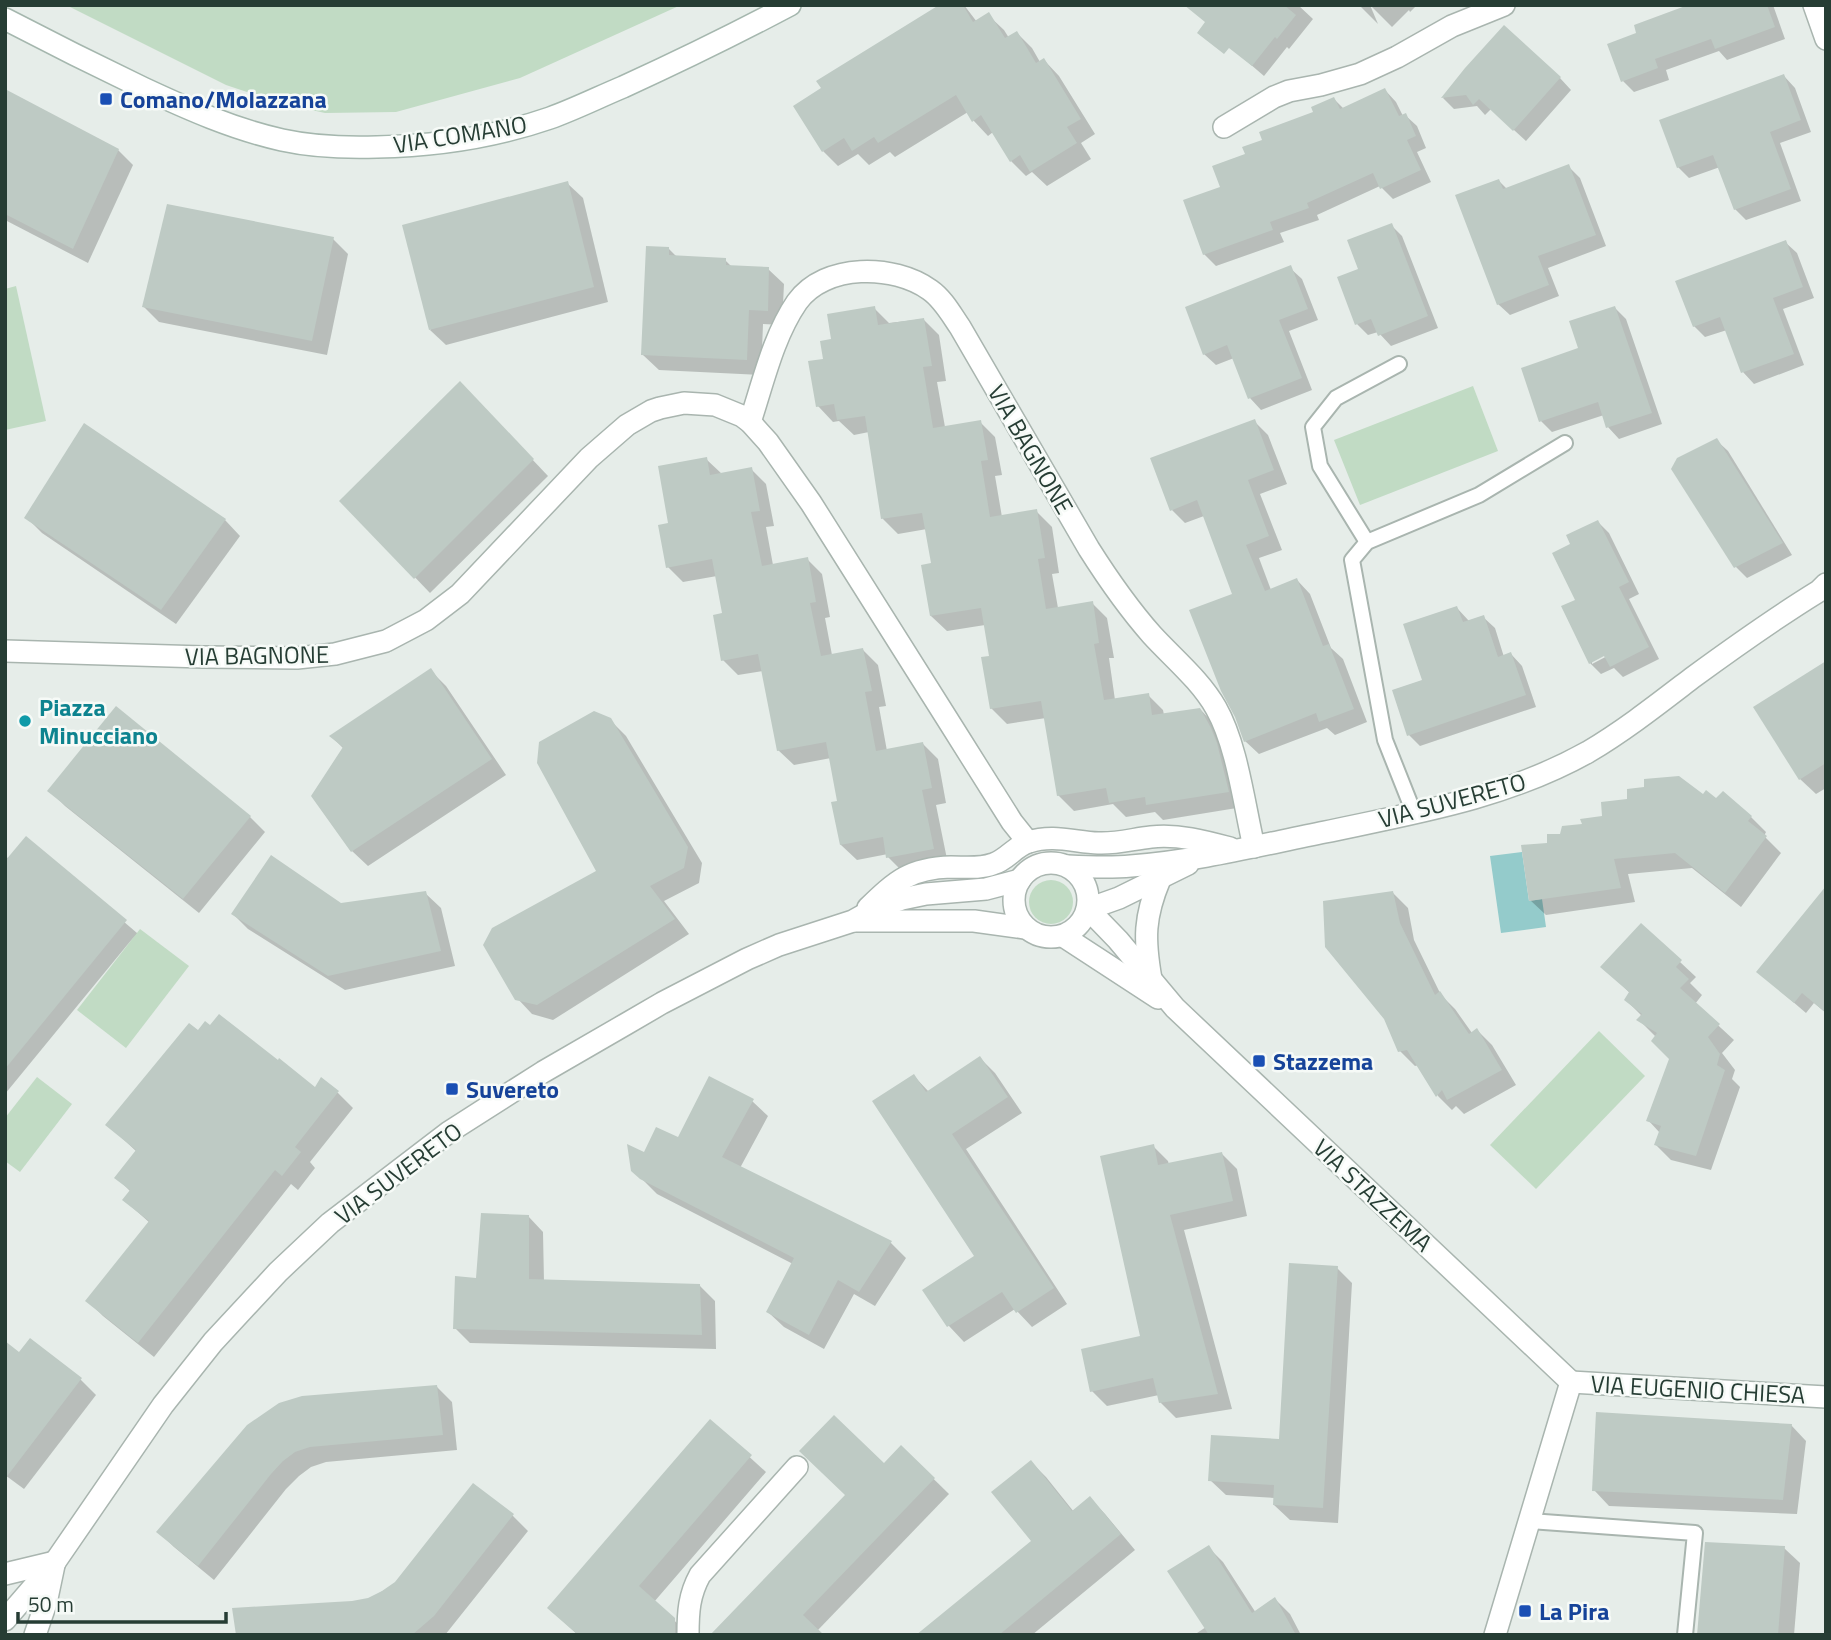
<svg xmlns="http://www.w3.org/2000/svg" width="1831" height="1640" font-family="'Titillium Web',sans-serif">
	<rect width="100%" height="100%" fill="#e6ede9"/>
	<g fill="#c1dbc4">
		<path d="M66,5H681L520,78L396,112L325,113L280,103L226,85Z"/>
		<path d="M16,286L46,421L5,430V289Z"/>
		<path d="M1473,386L1498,451L1360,505L1334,440Z"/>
		<circle cx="1051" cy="902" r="22"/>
		<path d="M140,929L189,966L126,1048L77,1010Z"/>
		<path d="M1599,1031L1645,1076L1536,1189L1490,1145Z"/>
		<path d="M37,1077L72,1104L20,1172L5,1161V1118Z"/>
	</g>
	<path fill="#94cbcb" d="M1522,852L1529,901L1542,899L1546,927L1501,933L1490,856Z"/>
	<g fill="#0003" fill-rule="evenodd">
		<path d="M943,5H964L977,22L988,15L1004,30L1009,38L1017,33L1032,48L1040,62L1044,60L1059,76L1095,134L1081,143L1091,159L1047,186L1032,172L1026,176L1011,161L993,132L988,136L973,120L968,112L895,157L890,152L869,165L858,154L838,166L823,151Z"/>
		<path d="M1270,5H1298L1313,19L1289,49L1287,47L1264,76L1229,46Z"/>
		<path d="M1359,5H1370L1378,24Z"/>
		<path d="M1370,5H1417L1410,12L1409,10L1392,27Z"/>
		<path d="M1693,5H1773L1785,39L1727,60L1719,51L1666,70L1669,80L1634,92L1623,81L1639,34Z"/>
		<path d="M1466,69L1560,78L1571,90L1526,141L1491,109L1485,115L1477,106L1454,109L1443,98Z"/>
		<path d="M1784,76L1795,88L1811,132L1780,143L1801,201L1746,220L1735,209L1720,167L1689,178L1678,167Z"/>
		<path d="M1385,90L1396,102L1403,116L1405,115L1417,126L1426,148L1417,152L1431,182L1393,199L1380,186L1317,215L1319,220L1280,233L1284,242L1216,266L1204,254L1222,188L1247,155L1264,141L1315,113L1334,99L1344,109Z"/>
		<path d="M5,91L118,150L133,165L88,263L5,220Z"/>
		<path d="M1568,166L1580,178L1606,246L1548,268L1559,296L1510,315L1498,304L1499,181L1507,189Z"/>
		<path d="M567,183L583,198L608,302L446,345L430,330Z"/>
		<path d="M1391,225L1402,236L1438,328L1391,346L1378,332L1368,335L1357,324L1360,270Z"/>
		<path d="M333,239L348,254L327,355L159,322L144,307Z"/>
		<path d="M1785,242L1797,253L1814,298L1783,309L1804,365L1754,384L1743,372L1727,330L1705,337L1694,326Z"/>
		<path d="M669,249L677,257L725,260L732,267L768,269L784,284L782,325L763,324L761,375L659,370L643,355Z"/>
		<path d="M1290,268L1302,279L1318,320L1289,331L1312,390L1261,410L1250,398L1234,358L1216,365L1204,354Z"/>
		<path d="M874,308L889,323L923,319L939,335L946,381L937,382L945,427L980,422L995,437L1002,475L995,476L1002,517L1036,511L1052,527L1059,573L1052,574L1058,608L1092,603L1107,618L1114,658H1109L1115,700L1148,695L1163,710L1164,715L1200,709L1215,725L1243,807L1163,820L1155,812L1126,817L1113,804L1074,811L1058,795L1046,718L1007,724L991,708V658L985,625L947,631L931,616L933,565L927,529L898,534L883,519L869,432L854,435L839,421L833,422L818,406L825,360L833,341Z"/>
		<path d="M1615,308L1626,319L1662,424L1619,439L1608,427L1604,415L1552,432L1541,421L1581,349Z"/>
		<path d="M475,399L548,476L430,593L342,501Z"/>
		<path d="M1254,421L1268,435L1287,484L1260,494L1282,550L1259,558L1271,590L1297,580L1310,594L1331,648L1343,659L1367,722L1335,735L1327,728L1259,754L1245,741L1235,595L1204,516L1185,523L1172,510Z"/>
		<path d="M1716,440L1728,451L1792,555L1747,578L1736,567Z"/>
		<path d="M706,459L722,474L751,469L766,484L774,526L766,527L773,565L807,559L822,574L830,617L825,618L832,655L863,650L878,665L886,706L879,707L887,751L923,744L938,759L946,803L936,805L948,864L903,872L888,857V854L857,860L841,845L839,802L831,758L794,765L778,750L763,671L738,675L723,660L724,615L717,576L683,582L668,567L671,524Z"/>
		<path d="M27,518L225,520L240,536L176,624L42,533Z"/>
		<path d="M1598,522L1609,533L1639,594L1629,599L1659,659L1623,677L1614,668L1601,674L1590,663L1578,600L1573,545ZM1611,650L1613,653L1592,664V660Z"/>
		<path d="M1457,608L1469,621L1483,617L1495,628L1504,657L1511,654L1522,666L1536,707L1420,746L1409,735L1424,681Z"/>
		<path d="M1826,663V788L1816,794L1800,779L1755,708Z"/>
		<path d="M431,671L446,686L506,775L368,866L352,851L344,749L332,737Z"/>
		<path d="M610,720L626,736L702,863L699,883L664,901L689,934L553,1020L532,1014L517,998L599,872Z"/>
		<path d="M50,791L250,817L265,832L199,913L65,806Z"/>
		<path d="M1723,794L1751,817L1766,832L1764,836L1781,853L1741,907L1692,868L1628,874L1635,902L1546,915L1530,900L1548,845L1561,835L1584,825L1703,796L1716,801Z"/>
		<path d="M26,838L137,933L5,1094V856L9,859Z"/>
		<path d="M1826,891V1013L1814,1003L1806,1013L1758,972Z"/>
		<path d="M425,893L441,908L455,966L345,990L248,929L233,914L340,905Z"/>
		<path d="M1393,893L1408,908L1414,940L1441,995L1455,1009L1472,1033L1477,1030L1492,1045L1516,1085L1464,1114L1456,1106L1452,1110L1438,1096L1419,1065L1415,1066L1400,1051Z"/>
		<path d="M1680,962L1696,977L1690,983L1702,995L1695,1004L1734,1040L1722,1053L1735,1070L1732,1079L1740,1087L1711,1170L1671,1160L1656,1145L1660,1133L1648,1120L1671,1059L1656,1037L1639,1020L1641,1015L1626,1000L1630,993L1603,967Z"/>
		<path d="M198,1032L315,1089L338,1093L353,1108L310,1162L315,1168L298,1190L291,1184L154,1357L103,1316L88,1301L150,1223L124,1200L130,1191L116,1177L137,1152L108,1125Z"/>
		<path d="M980,1058L995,1073L1022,1113L966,1149L1067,1304L1032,1327L1015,1309L964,1342L949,1326L925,1290L977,1256L914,1076L929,1092Z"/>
		<path d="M752,1101L768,1116L740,1168L891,1243L906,1258L875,1306L854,1294L824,1349L784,1327L768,1312L793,1264L657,1194L633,1170L644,1154L679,1139Z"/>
		<path d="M1153,1146L1168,1161L1169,1165L1221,1153L1237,1169L1247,1216L1184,1230L1232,1409L1176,1418L1160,1402L1159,1395L1107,1406L1092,1391L1142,1337Z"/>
		<path d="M528,1216L543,1232L544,1282L700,1286L715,1301L716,1349L470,1343L455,1328Z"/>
		<path d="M1337,1268L1352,1283L1338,1523L1290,1520L1274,1505L1275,1498L1226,1495L1210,1480L1281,1441Z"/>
		<path d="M30,1341L81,1380L96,1395L24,1489L5,1475L20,1354Z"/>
		<path d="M437,1387L452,1402L457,1450L326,1462L311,1467L299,1476L286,1489L214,1580L174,1547L159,1532L248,1426Z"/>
		<path d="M710,1421L766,1472L654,1602L690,1635H578L549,1608Z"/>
		<path d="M1791,1425L1806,1441L1797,1514L1609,1506L1594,1490Z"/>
		<path d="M902,1448L949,1494L817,1631L725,1635Z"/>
		<path d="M1031,1462L1046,1477L1074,1512L1090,1498L1105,1514L1135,1550L1032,1635H919L1034,1541Z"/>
		<path d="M473,1485L513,1516L528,1531L445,1635H237L368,1600L396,1583Z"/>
		<path d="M1208,1547L1223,1562L1256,1613L1275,1599L1290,1614L1301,1635H1194L1206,1627Z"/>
		<path d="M1784,1548L1800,1563L1794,1635H1699Z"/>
	</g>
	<g fill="#becac4">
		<path d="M939,5H963L973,22L989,12L1005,38L1017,31L1036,63L1044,58L1081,119L1067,127L1077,143L1030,172L1020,155L1010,162L981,115L972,122L956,95L878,143L874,137L852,151L844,138L822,152L793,106L821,88L816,81Z"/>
		<path d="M1184,5H1284L1296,15L1277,39L1275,37L1252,66L1229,48L1224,54L1197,33L1205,22Z"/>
		<path d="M1688,5H1767L1775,27L1715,49L1711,39L1655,59L1658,68L1621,82L1607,44L1636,33L1634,25Z"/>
		<path d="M1504,25L1561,77L1513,131L1479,99L1473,105L1466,95L1441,98L1465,68Z"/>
		<path d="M1784,74L1801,120L1770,132L1791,189L1734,210L1713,155L1677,168L1659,120Z"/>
		<path d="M1385,88L1399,116L1406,113L1416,136L1407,140L1421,170L1380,189L1373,173L1307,203L1309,208L1270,222L1273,230L1203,255L1183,200L1220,187L1212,166L1245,154L1242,147L1262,140L1259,132L1313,112L1311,107L1334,97L1340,109Z"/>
		<path d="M5,89L119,149L73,249L5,214Z"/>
		<path d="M1569,164L1596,235L1538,256L1549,285L1497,305L1455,195L1499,179L1503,189Z"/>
		<path d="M568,181L594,287L429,330L402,225Z"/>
		<path d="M167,204L334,237L312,341L142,307Z"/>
		<path d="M1392,223L1428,316L1378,336L1371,319L1355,325L1337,277L1358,269L1347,240Z"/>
		<path d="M1786,240L1803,287L1773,298L1794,354L1741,373L1720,317L1693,327L1675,281Z"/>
		<path d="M646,246L669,247V255L726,258V265L769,267L768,311L749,310L747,360L641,355Z"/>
		<path d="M1291,265L1308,309L1279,320L1302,378L1248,399L1227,345L1203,355L1185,307Z"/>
		<path d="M875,306L878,325L924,318L932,366L923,367L933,428L981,420L988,460L981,461L990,517L1037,509L1045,558L1038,559L1046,609L1093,601L1099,643L1094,644L1104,700L1149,693L1152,715L1200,708L1211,728L1217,743L1229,792L1146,805L1145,797L1109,803L1106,788L1057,796L1041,701L990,709L981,657L989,656L981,608L930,616L921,565L931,563L922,513L881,519L865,416L837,420L834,404L816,407L808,361L823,359L820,341L831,339L827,314Z"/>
		<path d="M1615,306L1652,413L1606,428L1598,402L1539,422L1521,368L1578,348L1569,321Z"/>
		<path d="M460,381L534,459L414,579L339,501Z"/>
		<path d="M1255,419L1274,470L1248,480L1269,536L1246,545L1265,591L1297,578L1323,646L1329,644L1354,709L1319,722L1316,713L1244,742L1235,717L1221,691L1189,610L1232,594L1197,500L1170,511L1150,458Z"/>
		<path d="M84,423L226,519L161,610L24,518Z"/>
		<path d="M1717,438L1783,543L1734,568L1671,469L1677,458Z"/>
		<path d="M707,457L710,475L752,467L760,511L751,512L762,566L808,557L816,602L810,603L821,656L863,648L872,691L865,692L876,751L923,742L932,788L922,790L934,849L886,858L883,837L840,845L831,802L837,801L826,742L777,751L758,654L721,661L713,615L722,613L712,559L666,568L658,525L668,523L658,466Z"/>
		<path d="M1598,520L1629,582L1619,587L1649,647L1610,667L1604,656L1589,664L1561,606L1575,600L1552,553L1570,544L1566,535Z"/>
		<path d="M1457,606L1463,622L1484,615L1498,657L1511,652L1526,695L1407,736L1392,690L1422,680L1403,624Z"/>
		<path d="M1826,661V763L1799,780L1753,707Z"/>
		<path d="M431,668L492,759L351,852L311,796L343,747L329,736Z"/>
		<path d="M116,706L251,816L183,899L47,791Z"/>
		<path d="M594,711L611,718L688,847L684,868L650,886L675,919L537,1005L515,1000L483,945L492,928L596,871L537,763L539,742Z"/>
		<path d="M1679,776L1703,794L1706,790L1716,798L1723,791L1752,816L1748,821L1767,836L1725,893L1675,853L1614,859L1621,888L1529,901L1521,845L1547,843V834H1560L1562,826L1582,824L1580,819L1602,816L1601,802L1627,799V789L1644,787V779Z"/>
		<path d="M26,836L127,920L5,1069V861Z"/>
		<path d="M271,855L341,903L426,891L441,951L328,976L231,914Z"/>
		<path d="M1826,886V1013L1802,993L1794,1003L1756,972Z"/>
		<path d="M1393,891L1400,923L1435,995L1440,991L1469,1034L1477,1028L1502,1070L1447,1100L1442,1090L1436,1097L1407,1050L1398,1052L1384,1019L1325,947L1323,901Z"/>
		<path d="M1641,923L1682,960L1676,967L1689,979L1680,988L1720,1024L1708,1037L1720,1054L1717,1065L1725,1070L1696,1156L1654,1145L1661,1126L1646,1121L1669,1059L1651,1041L1657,1033L1636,1020L1642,1014L1624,1000L1629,992L1600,967Z"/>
		<path d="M219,1014L278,1060L279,1058L315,1087L321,1077L339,1091L295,1147L301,1152L282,1176L275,1170L138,1343L85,1301L149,1221L122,1200L130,1190L114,1178L136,1150L105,1125L189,1023L198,1030L205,1021L210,1025Z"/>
		<path d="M980,1056L1008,1097L952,1134L1054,1288L1016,1313L1002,1292L947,1327L922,1290L974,1256L872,1101L914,1074L926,1092Z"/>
		<path d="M709,1076L754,1099L722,1157L892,1241L859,1292L838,1280L809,1335L766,1312L794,1258L640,1179L631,1171L627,1144L644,1152L656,1127L678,1137Z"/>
		<path d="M1154,1144L1158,1165L1222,1152L1233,1201L1170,1215L1218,1394L1159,1403L1153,1378L1090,1392L1081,1349L1140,1336L1100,1156Z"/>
		<path d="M481,1213L529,1215V1279L700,1284L702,1335L453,1329L455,1276L476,1278Z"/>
		<path d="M1289,1263L1338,1266L1323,1508L1273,1505L1274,1485L1208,1481L1211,1435L1279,1439Z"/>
		<path d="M30,1338L82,1378L5,1479V1341L19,1352Z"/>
		<path d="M437,1385L443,1435L310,1447L295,1452L283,1461L271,1474L198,1566L156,1532L247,1425L279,1403L302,1396Z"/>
		<path d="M1596,1412L1792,1424L1783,1500L1592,1491Z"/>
		<path d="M834,1415L884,1463L901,1445L935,1478L803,1615L824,1635H710L845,1495L799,1451Z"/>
		<path d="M710,1419L752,1455L639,1586L675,1618V1635H578L547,1608Z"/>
		<path d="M1031,1460L1072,1511L1090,1496L1121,1534L999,1635H916L1031,1541L991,1492Z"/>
		<path d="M473,1483L514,1514L434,1616L412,1635H236L232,1608L352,1601L368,1598L382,1591L395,1582Z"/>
		<path d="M1705,1542L1785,1546L1778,1635H1697Z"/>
		<path d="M1209,1545L1252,1613L1275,1597L1296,1635H1209L1167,1571Z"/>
	</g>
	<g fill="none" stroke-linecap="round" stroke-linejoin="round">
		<defs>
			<g id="lane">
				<path d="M1367,542L1320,466L1313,427L1336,398L1399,364"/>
				<path d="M1414,813L1385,740L1352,560L1367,542L1479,495L1565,443"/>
				<path d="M1530,1521L1695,1533L1685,1635"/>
			</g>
			<g id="street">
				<path d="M1814,5L1826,39"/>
				<path d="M1224,127L1274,97L1289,91L1321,85L1360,74L1397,57L1452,26L1504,5"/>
				<path d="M750,422C763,383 773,337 797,302C825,263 894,264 930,290C943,299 951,314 960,327L1089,549C1108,579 1129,609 1152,635C1174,659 1200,680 1216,708C1237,745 1244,804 1254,847"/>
				<path d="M5,651L203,657L297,658L335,654L386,641L426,620L460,594L589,458L627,425L651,411L660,408L684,403L715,405L742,416L750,422L768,442L811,503L951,725L1012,822L1028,842"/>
				<circle cx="1051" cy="900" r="37"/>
				<path d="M1067,866C1089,867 1110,868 1131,866C1197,861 1260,845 1325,832C1415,813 1506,798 1588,752C1625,730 1658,704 1692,678C1733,648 1775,618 1819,591L1826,584"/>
				<path d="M868,908C896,881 910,868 951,867C965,867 980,869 993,864C1007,860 1015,846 1029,842C1052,834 1075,842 1098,843C1116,844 1133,839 1151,837C1178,834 1204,841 1230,848"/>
				<path d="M1088,909L1118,940L1175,1008L1571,1382"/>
				<path d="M1088,909L1119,898L1188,864"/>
				<path d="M855,921H974L1025,928"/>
				<path d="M1063,936L1158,998"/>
				<path d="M1151,979C1144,939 1144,917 1160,879"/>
				<path d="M1571,1382L1826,1397"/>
				<path d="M5,1574L55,1562"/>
				<path d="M5,1620L55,1562L163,1405L213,1342L278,1272L330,1223L449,1132L543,1072L626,1024L662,1003L747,959L779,945L853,921L878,907L902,899L926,894L986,889L1020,880"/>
				<path d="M35,1635L46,1603L54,1565"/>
				<path d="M688,1635C688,1612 689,1595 700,1575L797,1467"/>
				<path d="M1495,1635L1571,1382"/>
			</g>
			<path id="secondary" d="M5,19C51,43 97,66 143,88C188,109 233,129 282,140C314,147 345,148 377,147C435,146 495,137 550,118C575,109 599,97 623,87C680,61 735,34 790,5"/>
		</defs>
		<use href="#lane" stroke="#a9b5af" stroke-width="18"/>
		<use href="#street" stroke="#a9b5af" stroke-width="24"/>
		<use href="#secondary" stroke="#a5b7ae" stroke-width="24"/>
		<use href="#lane" stroke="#fff" stroke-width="14"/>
		<use href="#street" stroke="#fff" stroke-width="21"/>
		<use href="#secondary" stroke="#fff" stroke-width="21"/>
	</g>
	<g fill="#1a4fb4" stroke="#f6faf7" stroke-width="2.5">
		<rect x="99" y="92" width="14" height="14" rx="3.5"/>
		<rect x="1252" y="1054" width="14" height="14" rx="3.5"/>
		<rect x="445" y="1082" width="14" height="14" rx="3.5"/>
		<rect x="1518" y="1604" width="14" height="14" rx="3.5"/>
	</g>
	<circle fill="#0f9aa8" stroke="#f6faf7" stroke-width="2.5" cx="25" cy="721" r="7"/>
	<g text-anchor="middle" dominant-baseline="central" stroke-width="5" stroke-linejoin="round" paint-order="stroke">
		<g font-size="24" font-weight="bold" fill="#164399" stroke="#f6faf7" text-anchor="start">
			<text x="120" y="99">Comano/Molazzana</text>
			<text x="1273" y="1061">Stazzema</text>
			<text x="466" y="1089">Suvereto</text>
			<text x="1539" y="1611">La Pira</text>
		</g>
		<g font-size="24" fill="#263d34" stroke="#f6faf7">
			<text transform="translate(460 134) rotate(-9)">VIA COMANO</text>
			<text transform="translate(1031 449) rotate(60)">VIA BAGNONE</text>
			<text transform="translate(257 655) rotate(-1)">VIA BAGNONE</text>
			<text transform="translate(1452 800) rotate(-15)">VIA SUVERETO</text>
			<text transform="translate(398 1173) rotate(-37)">VIA SUVERETO</text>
			<text transform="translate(1373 1195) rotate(43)">VIA STAZZEMA</text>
			<text transform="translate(1698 1389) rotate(3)">VIA EUGENIO CHIESA</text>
		</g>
		<g font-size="24" font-weight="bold" fill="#0d838f" stroke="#f6faf7" text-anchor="start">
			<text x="39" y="707">Piazza<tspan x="39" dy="28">Minucciano</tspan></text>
		</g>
	</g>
	<rect width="1831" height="1640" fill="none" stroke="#263d34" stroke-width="14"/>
	<path d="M18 1612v10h208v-10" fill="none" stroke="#263d34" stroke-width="3.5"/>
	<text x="28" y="1612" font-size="21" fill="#263d34" stroke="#f6faf7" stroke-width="5" paint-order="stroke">50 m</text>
</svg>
